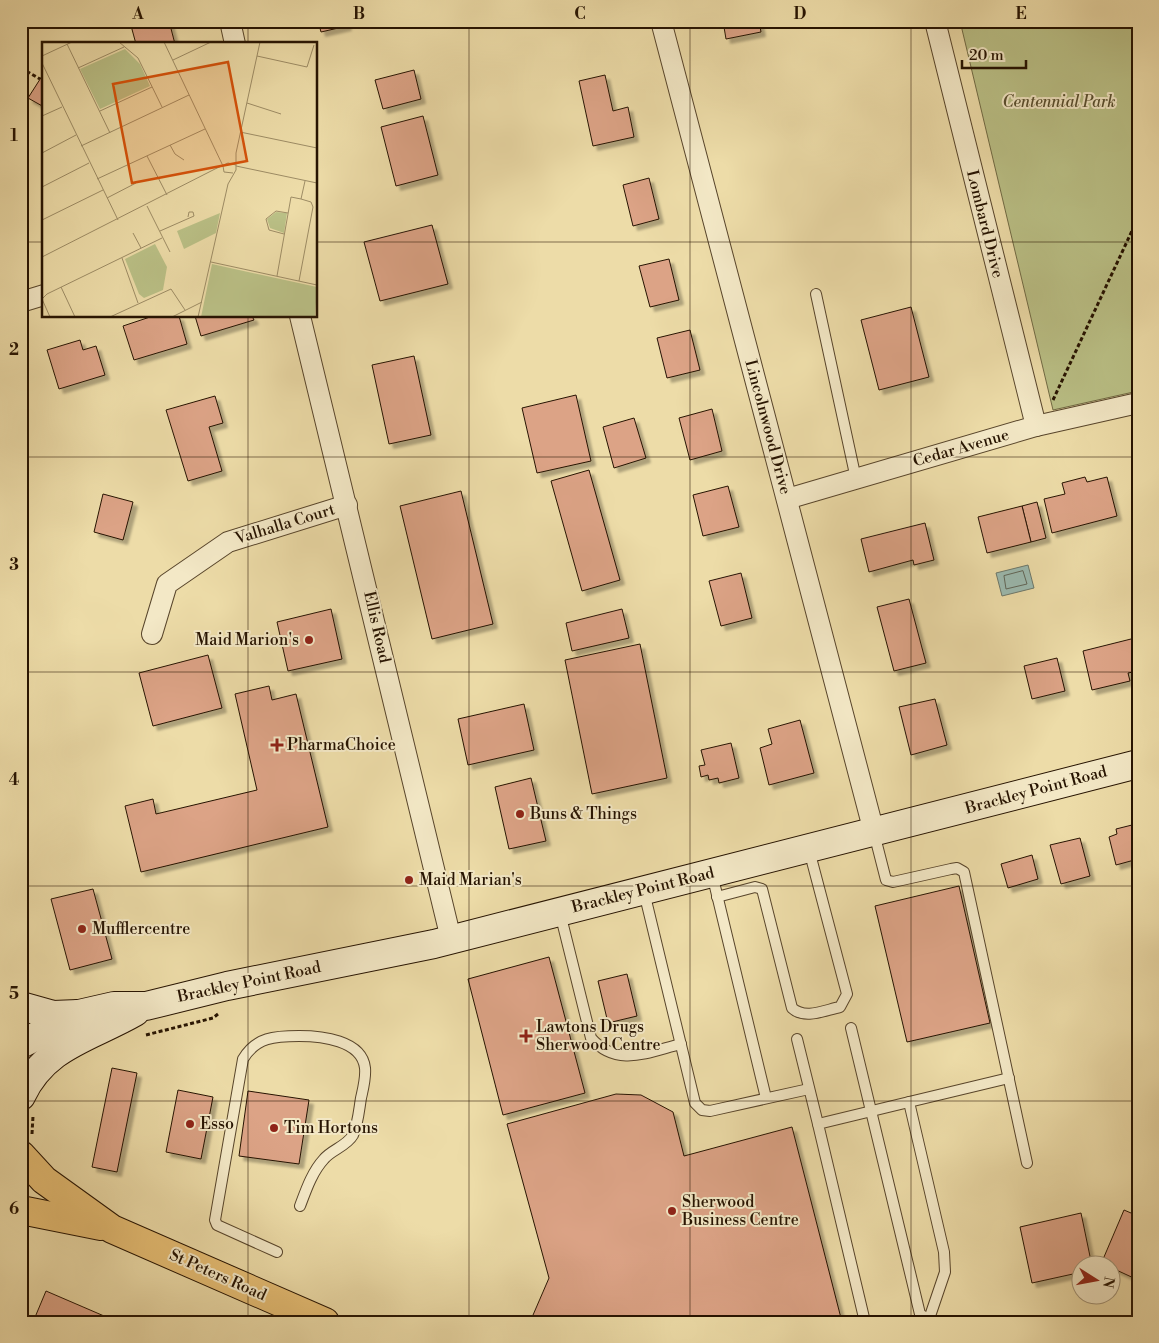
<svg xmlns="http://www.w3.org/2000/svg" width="1159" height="1343" font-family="'Libre Bodoni',serif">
	<defs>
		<filter id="shadow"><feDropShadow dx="4.5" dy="4.5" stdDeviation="1" flood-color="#0004"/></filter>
	</defs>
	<rect width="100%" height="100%" fill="#eddca8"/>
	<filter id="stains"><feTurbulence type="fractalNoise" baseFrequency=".004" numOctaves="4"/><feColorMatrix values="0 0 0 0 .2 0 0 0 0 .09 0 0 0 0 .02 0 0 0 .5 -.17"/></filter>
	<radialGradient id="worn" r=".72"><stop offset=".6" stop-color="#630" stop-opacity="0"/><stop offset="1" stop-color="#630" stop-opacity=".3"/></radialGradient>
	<path fill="#bac086" stroke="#706a44" d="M960,21H1138V391L1053,410Z"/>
	<path fill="#9bbab0" stroke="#6c776a" d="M1028,565L1034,588L1002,596L996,573Z"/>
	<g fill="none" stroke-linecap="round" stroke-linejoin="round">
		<path stroke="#606658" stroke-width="1" d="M1023,571L1027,584L1006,589L1004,576Z"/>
	</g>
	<g fill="#dca386" stroke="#261301" filter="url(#shadow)">
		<path d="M169,21L175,44H136L130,22Z"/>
		<path d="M318,21H346L347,26L321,32Z"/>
		<path d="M723,21H759L761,32L726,39Z"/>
		<path d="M414,70L421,99L383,109L375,80Z"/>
		<path d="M44,73V107L28,98Z"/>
		<path d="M605,75L613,111L628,107L634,137L593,146L579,81Z"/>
		<path d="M423,116L438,175L396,186L381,127Z"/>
		<path d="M649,178L659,219L633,226L623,185Z"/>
		<path d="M432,225L448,284L380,301L364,242Z"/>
		<path d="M669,259L679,300L650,307L639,266Z"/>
		<path d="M911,307L929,377L879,390L861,320Z"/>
		<path d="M153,316H179L187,344L134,360L123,326Z"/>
		<path d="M195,316H252L254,320L201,336Z"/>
		<path d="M690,330L700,370L667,378L657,338Z"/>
		<path d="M80,340L83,350L96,346L105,375L59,389L47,350Z"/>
		<path d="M414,356L431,435L389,444L372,365Z"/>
		<path d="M576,395L591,461L537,473L522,408Z"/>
		<path d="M215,396L223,423L209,427L222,471L188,481L166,410Z"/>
		<path d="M712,409L722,451L690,460L679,418Z"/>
		<path d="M634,418L646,458L614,468L603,427Z"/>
		<path d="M589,470L620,580L582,591L551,481Z"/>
		<path d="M1085,477L1087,482L1107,477L1117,516L1052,533L1044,499L1065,494L1062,483Z"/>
		<path d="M728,486L739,527L703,536L693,495Z"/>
		<path d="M461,491L493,624L432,639L400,506Z"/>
		<path d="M103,494L133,502L123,540L94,532Z"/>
		<path d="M1037,502L1046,538L1031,542L1022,506Z"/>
		<path d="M1022,506L1031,542L987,553L978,517Z"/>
		<path d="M925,523L934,560L914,565L913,560L869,572L861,539Z"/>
		<path d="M741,573L752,618L721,626L709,581Z"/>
		<path d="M909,599L926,663L894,671L877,607Z"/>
		<path d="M331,609L342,659L288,671L277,622Z"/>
		<path d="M622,609L629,638L572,651L566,623Z"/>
		<path d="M1135,638L1138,651V671L1128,673L1130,681L1092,690L1083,651Z"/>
		<path d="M640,644L667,778L592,794L565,660Z"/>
		<path d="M208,655L222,708L153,726L139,673Z"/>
		<path d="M1057,658L1065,691L1032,699L1024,666Z"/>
		<path d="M269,686L272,700L296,694L328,827L141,872L125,806L153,799L156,814L257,790L235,694Z"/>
		<path d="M935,699L947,745L911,755L899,707Z"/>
		<path d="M524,704L534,750L468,765L458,719Z"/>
		<path d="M800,720L814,773L769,785L760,748L772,744L768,729Z"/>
		<path d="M731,743L739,778L719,783L718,778L709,780L708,775L701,777L699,766L705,765L701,750Z"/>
		<path d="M531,778L546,841L509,849L495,787Z"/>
		<path d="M1132,825L1133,829L1138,828V859L1116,865L1109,837L1117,834L1116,829Z"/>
		<path d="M1080,838L1090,876L1061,884L1050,845Z"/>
		<path d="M1032,855L1038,879L1008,888L1001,864Z"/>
		<path d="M959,886L990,1023L907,1042L875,906Z"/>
		<path d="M93,889L112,959L70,970L51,899Z"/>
		<path d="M549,957L585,1093L503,1115L468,979Z"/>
		<path d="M627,974L637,1016L608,1023L598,981Z"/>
		<path d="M112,1068L137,1073L117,1172L92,1167Z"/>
		<path d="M178,1090L213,1097L201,1159L166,1152Z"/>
		<path d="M248,1091L309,1100L299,1164L239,1156Z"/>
		<path d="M616,1094L641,1095L673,1112L684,1156L792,1127L842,1322H530L549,1278L507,1124Z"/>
		<path d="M1124,1210L1138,1216V1280L1112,1268V1266L1101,1264Z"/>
		<path d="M1081,1213L1092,1266H1082V1272L1032,1283L1020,1227Z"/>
		<path d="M46,1291L118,1322H33Z"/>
	</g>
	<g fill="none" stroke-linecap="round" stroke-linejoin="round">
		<defs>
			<g id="lane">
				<path d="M816,294L856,479"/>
				<path d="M874,833L886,880L893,882L951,869L957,868L964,872L1027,1163"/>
				<path d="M712,874L766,1098"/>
				<path d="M644,892L695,1103L702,1110L710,1111L809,1089"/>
				<path d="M717,897L755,887L762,889L792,1008C805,1020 825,1010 840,1007L847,994L809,850"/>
				<path d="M560,913L591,1038C617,1068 648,1052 681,1044"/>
				<path d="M851,1028L920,1314L929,1320"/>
				<path d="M797,1039L818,1124"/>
				<path d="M909,1102L1009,1078"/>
				<path d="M277,1252L217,1225L215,1220L243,1059C256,1037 275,1036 299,1036C321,1036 362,1040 365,1068C366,1078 363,1089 361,1098C359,1110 358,1124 353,1135C347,1146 331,1150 324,1159C312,1172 306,1190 300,1206"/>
				<path d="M865,1322L818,1124L909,1102L944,1252L945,1272L928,1322"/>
			</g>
			<g id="street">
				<path d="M230,21L235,44"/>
				<path d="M661,21L874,832"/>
				<path d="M935,21L1036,426"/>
				<path d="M21,302L44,295"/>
				<path d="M300,316L451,939"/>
				<path d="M787,499L1036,426L1138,403"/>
				<path d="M152,634L167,584L228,542L347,505"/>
			</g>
			<g id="secondary">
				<path d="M21,1006L53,1015L78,1014"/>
				<path d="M21,1044L79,1014L114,1006H146L227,986L434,944L1138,764"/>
				<path d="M21,1096C45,1045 90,1038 135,1012"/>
			</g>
			<g id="primary">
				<path d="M21,1155L44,1180L112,1229L325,1322"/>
				<path d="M21,1210L101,1226"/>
			</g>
		</defs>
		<use href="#lane" stroke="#58452b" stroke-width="12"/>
		<use href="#street" stroke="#58452b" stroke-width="22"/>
		<use href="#secondary" stroke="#261301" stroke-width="30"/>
		<use href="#primary" stroke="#261301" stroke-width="30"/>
		<g stroke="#261301" stroke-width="3" stroke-dasharray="4 2.5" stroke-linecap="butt">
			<path d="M21,68L40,79"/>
			<path d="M1053,400L1138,218"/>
			<path d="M146,1035L213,1018L218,1014"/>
			<path d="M32,1134L33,1116"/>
		</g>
		<use href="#lane" stroke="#f3e8c6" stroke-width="10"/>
		<use href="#street" stroke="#f3e8c6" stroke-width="20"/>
		<use href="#secondary" stroke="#f3e8c6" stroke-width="28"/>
		<use href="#primary" stroke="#e6be74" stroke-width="28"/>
	</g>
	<path fill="none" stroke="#261301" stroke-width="1" stroke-opacity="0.55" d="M248,21V44M469,21V1322M690,21V1322M911,21V1322M21,242H44M316,242H1138M248,316V1322M21,457H1138M21,672H1138M21,886H1138M21,1101H1138"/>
	<g fill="#8f2418" stroke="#f3e8c6" stroke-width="2">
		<circle cx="309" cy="640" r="5"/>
		<path d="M274.5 737.5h5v5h5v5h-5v5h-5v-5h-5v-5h5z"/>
		<circle cx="520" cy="814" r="5"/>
		<circle cx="409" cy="880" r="5"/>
		<circle cx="82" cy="929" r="5"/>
		<path d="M523.5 1028.5h5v5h5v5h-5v5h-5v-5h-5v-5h5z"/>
		<circle cx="190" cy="1124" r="5"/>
		<circle cx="274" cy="1128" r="5"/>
		<circle cx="672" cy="1211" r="5"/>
	</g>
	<g text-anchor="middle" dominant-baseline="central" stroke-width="4" stroke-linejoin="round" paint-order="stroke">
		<g font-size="16" font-style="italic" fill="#5a5030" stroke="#f3e8c6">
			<text x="1059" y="102">Centennial Park</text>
		</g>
		<g font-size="16" fill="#261301" stroke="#f3e8c6">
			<text transform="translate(985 224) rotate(76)">Lombard Drive</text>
			<text transform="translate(768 427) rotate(75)">Lincolnwood Drive</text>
			<text transform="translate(961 448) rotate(-16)">Cedar Avenue</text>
			<text transform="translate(285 524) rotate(-17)">Valhalla Court</text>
			<text transform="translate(377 627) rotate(77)">Ellis Road</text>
			<text transform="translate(1036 790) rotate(-15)">Brackley Point Road</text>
			<text transform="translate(643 890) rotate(-14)">Brackley Point Road</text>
			<text transform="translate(249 982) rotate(-12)">Brackley Point Road</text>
			<text transform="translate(218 1275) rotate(24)">St Peters Road</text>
		</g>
		<g font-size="16" fill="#261301" stroke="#f3e8c6" text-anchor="start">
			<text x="299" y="640" text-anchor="end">Maid Marion's</text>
			<text x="287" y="745">PharmaChoice</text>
			<text x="530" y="814">Buns &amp; Things</text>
			<text x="419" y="880">Maid Marian's</text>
			<text x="92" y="929">Mufflercentre</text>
			<text x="536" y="1027">Lawtons Drugs<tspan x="536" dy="18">Sherwood Centre</tspan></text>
			<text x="200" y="1124">Esso</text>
			<text x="284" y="1128">Tim Hortons</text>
			<text x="682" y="1202">Sherwood<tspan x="682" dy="18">Business Centre</tspan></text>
		</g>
	</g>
	<g transform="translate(42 42)">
		<rect width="275" height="275" fill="#eddca8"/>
		<path d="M83,7L98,22L108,44L58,67L38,27ZM234,170L245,171L242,191L228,186L225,177ZM178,171L174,191L142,207L135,189ZM113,202L125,225L121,248L102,256L97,252L83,217ZM170,222L275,245L273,275H159Z" fill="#bac086"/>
		<path fill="none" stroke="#9d8c65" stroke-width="1" d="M77,0L96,16L120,65M122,0L181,124M25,2L68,91M0,14L30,0M215,14L265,25L272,3M131,18L169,0M0,21L76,178M36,26L82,5M205,61L239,72M58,69L110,45M0,74L20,65M198,90L275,106M128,103L133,112L142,118M39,104L147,53M0,111L34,93M105,114L125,153M181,124L182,130L191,131M194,124L275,141M55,137L163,87M0,145L47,121M65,156L94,141M259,157L263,139M105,164L128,210M0,178L61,148M118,189L152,174L151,170H147L146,175M91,191L99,206M242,192L227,188L224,177L234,169L246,171M0,215L173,127L186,121L194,123M80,216L96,261M169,220L275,243M235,234L249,155L259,157L269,160L271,165L257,239M19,245L33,275M8,275L0,257L5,252L120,196M68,275L129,247L143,268M130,275L160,260M156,275L186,142L194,128V111L218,0"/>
		<path fill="#d5520b" fill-opacity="0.15" stroke="#d5520b" stroke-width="2.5" d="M186,20L205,119L90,141L71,42Z"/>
		<rect width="275" height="275" fill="none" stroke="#261301" stroke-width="2.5"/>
	</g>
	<rect width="1159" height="1343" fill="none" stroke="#eddca8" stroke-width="55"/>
	<g transform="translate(1096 1280) rotate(101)"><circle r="24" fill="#f3e8c6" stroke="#a19377"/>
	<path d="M0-4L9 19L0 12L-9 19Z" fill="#8f2418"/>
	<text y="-8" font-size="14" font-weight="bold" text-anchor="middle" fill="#261301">N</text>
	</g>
	<path d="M962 60v8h64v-8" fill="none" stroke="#261301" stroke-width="2.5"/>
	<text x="969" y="60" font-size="15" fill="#261301" stroke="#f3e8c6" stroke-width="4" paint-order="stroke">20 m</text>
	<rect x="28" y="28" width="1104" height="1288" fill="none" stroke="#261301" stroke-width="2"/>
	<g font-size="16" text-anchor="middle" font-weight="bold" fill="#261301">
		<text x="138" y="19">A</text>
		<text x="359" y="19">B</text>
		<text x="580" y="19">C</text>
		<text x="800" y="19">D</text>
		<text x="1021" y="19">E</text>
		<text x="14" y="141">1</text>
		<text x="14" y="355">2</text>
		<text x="14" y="570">3</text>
		<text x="14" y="785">4</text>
		<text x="14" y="999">5</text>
		<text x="14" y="1214">6</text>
	</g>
	<rect width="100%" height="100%" filter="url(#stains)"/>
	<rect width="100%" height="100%" fill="url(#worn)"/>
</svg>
